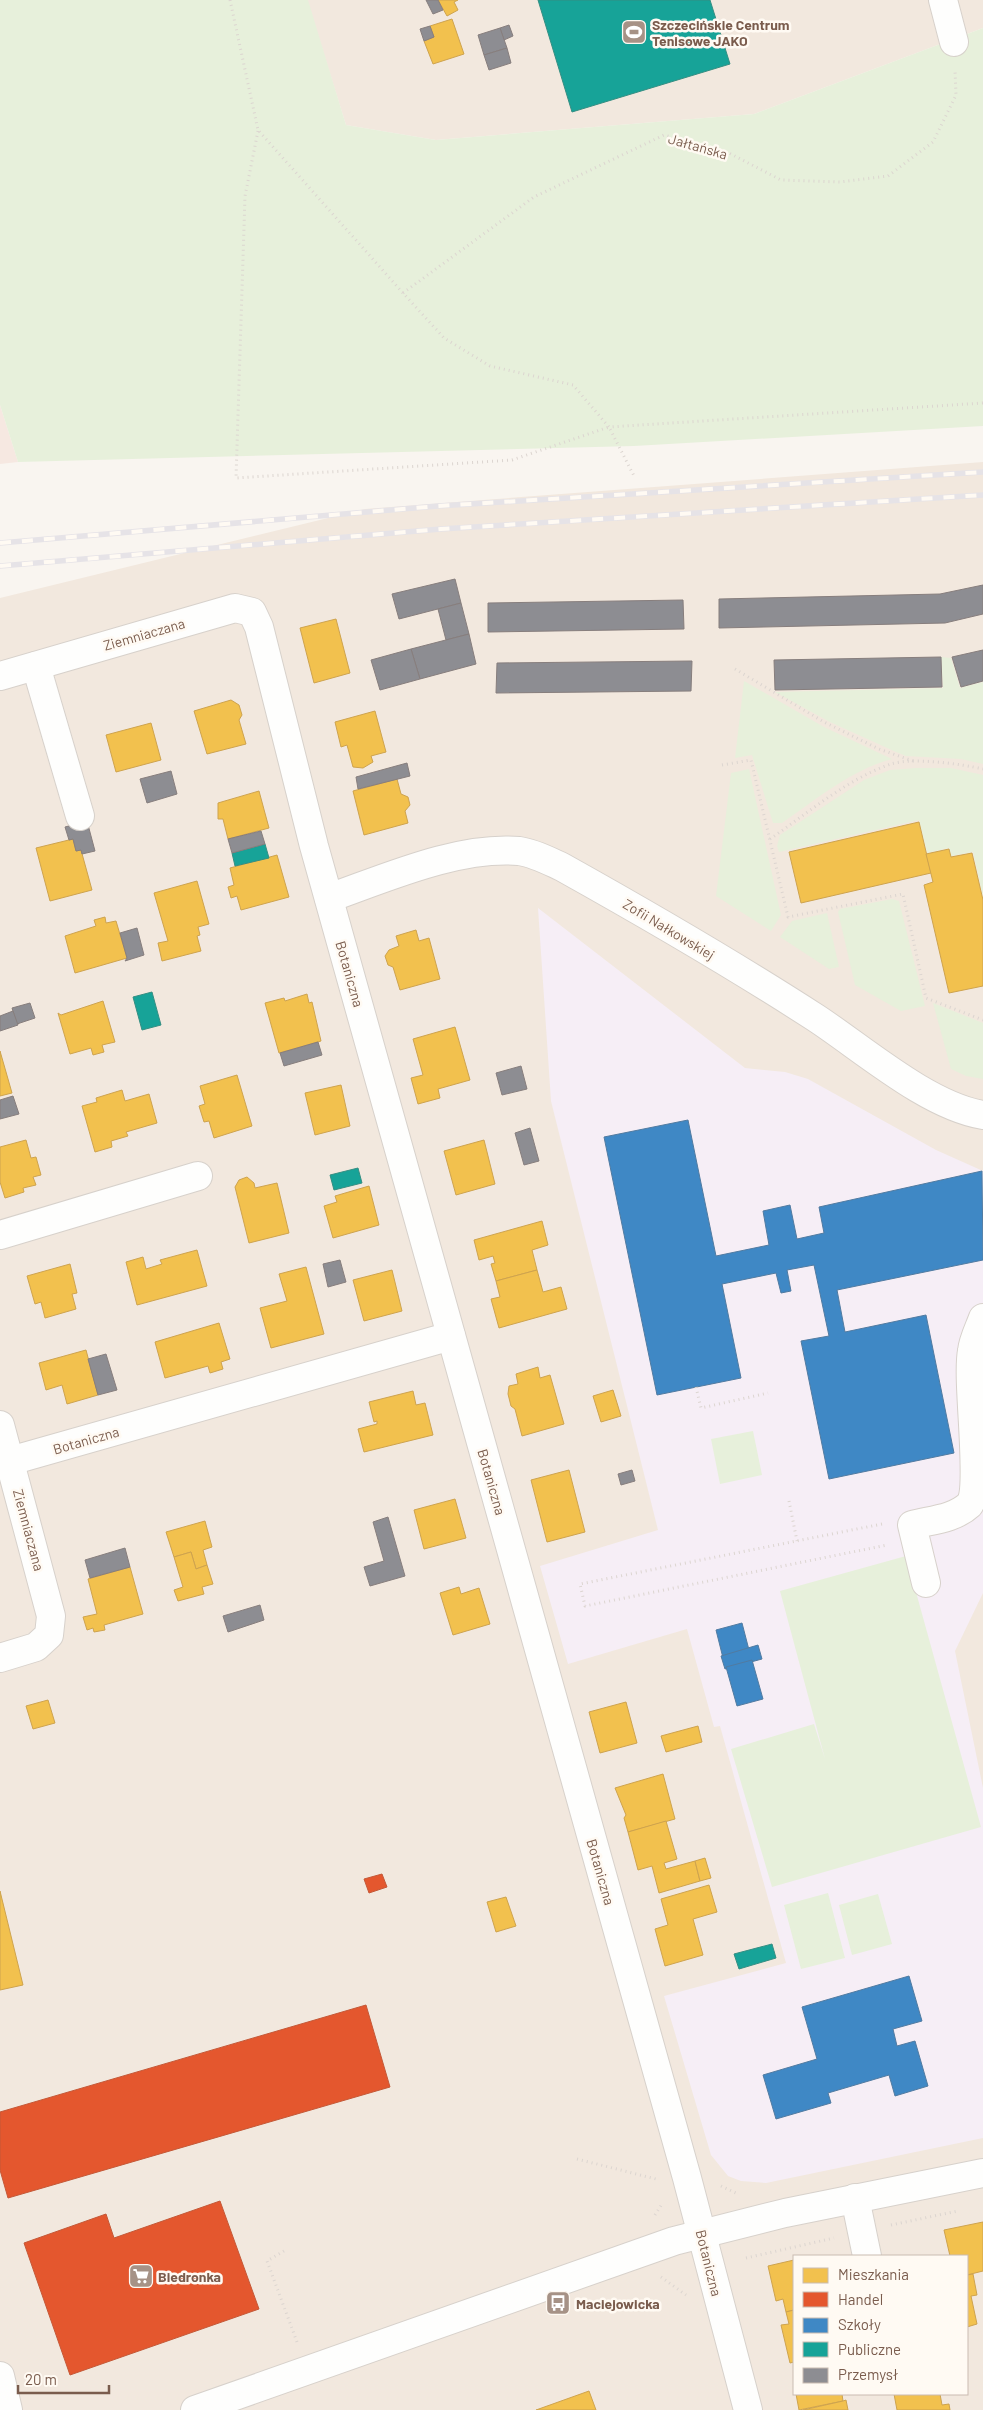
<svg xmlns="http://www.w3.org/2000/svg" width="983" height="2410" font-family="Barlow,sans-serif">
	<rect width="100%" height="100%" fill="#f9f5f0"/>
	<g fill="#f2e8de" fill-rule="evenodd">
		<path d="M307,0H983V28L754,114L436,140L346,125Z"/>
		<path d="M983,462V2410H0V598L365,509ZM794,2256H967V2394H794Z"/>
	</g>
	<path fill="#f6e8e1" d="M0,405L18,462L0,464Z"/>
	<path fill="#f6eef6" d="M538,908L745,1068L785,1072L808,1079L936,1150L983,1171V1593L955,1651L983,1788V2138L766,2183L741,2181L728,2176L711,2155L664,1996L786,1963L720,1726L714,1727L687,1629L568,1664L540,1566L658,1530L551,1101Z"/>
	<g fill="#e7f0db">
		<path d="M0,0H308L346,125L436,140L754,114L983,28V426L634,446L18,462L0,405Z"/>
		<path d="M941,657L951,658L960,688L983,682V764L961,759L906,756L896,752L830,722L775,692L943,688Z"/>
		<path d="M744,681L824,727L892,759C851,770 817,799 782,823H773L752,755L735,758Z"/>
		<path d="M916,768H951L983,775V897L973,852L951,856L949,848L927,853L919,820L779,852L777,846L780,835L864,780L890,770Z"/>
		<path d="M749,769L781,915L771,931L716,896L731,773Z"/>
		<path d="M892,899L899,901L925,1006L901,1011L855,985L838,912L840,909Z"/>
		<path d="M827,913L839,967L829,969L780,937L792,921Z"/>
		<path d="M933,1003L983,1023V1079L966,1076L951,1069Z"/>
		<path d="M753,1431L762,1475L720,1484L711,1439Z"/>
		<path d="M906,1556L981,1827L772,1887L731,1749L814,1724L825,1759L780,1591Z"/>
		<path d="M828,1893L845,1958L801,1969L784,1905Z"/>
		<path d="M878,1894L892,1944L852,1955L839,1905Z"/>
	</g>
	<g fill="#f2c14e" stroke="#cea34e">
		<path d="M438,0H458L454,2L458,10L447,16Z"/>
		<path d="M452,19L464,54L433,64L424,41L434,37L430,26Z"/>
		<path d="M336,619L350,673L314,683L300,628Z"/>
		<path d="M231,700L239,705L242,715L239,720L246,744L207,754L194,711Z"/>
		<path d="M375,711L386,752L371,756L373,762L363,768L353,767L347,745L341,747L335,722Z"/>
		<path d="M151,723L161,760L116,772L106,735Z"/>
		<path d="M397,779L401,794L408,797L410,805L405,811L408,823L364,835L353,791Z"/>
		<path d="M259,791L269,828L228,839L223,819H218V803Z"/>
		<path d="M919,822L931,873L801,903L789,852Z"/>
		<path d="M73,839L76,851L81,850L92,890L50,901L36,848Z"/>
		<path d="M949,849L951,857L972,853L983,900V986L949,993L924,885L933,882L926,854Z"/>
		<path d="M277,855L289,897L241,910L237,896L231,898L228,887L234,885L230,868Z"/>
		<path d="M197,881L209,924L198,927L200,935L197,936L201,951L162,961L158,943L168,941L154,893Z"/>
		<path d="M105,917L106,923L116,921L127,958L75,973L65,936L96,926L94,920Z"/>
		<path d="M416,930L419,941L429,938L440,979L400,990L393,967L388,965L385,956L389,950L399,946L396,936Z"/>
		<path d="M307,994L309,1003L312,1002L321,1041L279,1053L265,1003L284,998L285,1001Z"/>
		<path d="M103,1001L115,1042L102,1045L104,1052L93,1055L91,1048L70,1054L58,1013L61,1015Z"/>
		<path d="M455,1027L470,1080L438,1089L440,1098L418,1104L411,1078L423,1075L413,1039Z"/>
		<path d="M0,1051L12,1093L0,1096Z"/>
		<path d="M237,1075L252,1126L214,1138L209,1121L204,1122L199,1106L205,1104L200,1086Z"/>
		<path d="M341,1085L350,1126L315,1135L305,1093Z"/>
		<path d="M122,1090L125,1101L149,1094L157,1123L126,1132L128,1136L111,1141L112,1147L95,1152L82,1106L97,1102L96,1098Z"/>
		<path d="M26,1140L31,1158L36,1157L41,1175L33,1177L36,1185L23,1188L24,1192L5,1198L0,1182V1147Z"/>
		<path d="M484,1140L495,1184L456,1195L444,1151Z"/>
		<path d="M247,1177L254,1183L255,1188L277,1183L289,1233L249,1243L235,1187L239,1180Z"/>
		<path d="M369,1186L379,1225L333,1238L324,1206L337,1202L335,1196Z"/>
		<path d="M542,1221L548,1245L532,1250L537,1270L496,1281L491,1264L495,1263L493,1256L479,1260L474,1240Z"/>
		<path d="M197,1250L207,1286L137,1305L126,1262L143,1257L146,1269L162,1264L160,1260Z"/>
		<path d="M70,1264L77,1293L72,1294L76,1309L45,1318L41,1302L35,1304L27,1276Z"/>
		<path d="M306,1267L324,1334L271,1348L260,1308L287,1301L279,1274Z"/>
		<path d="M392,1270L402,1311L364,1321L353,1280Z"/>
		<path d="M537,1270L543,1292L561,1287L567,1309L499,1328L491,1299L500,1297L496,1281Z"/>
		<path d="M219,1323L230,1359L221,1362L223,1369L210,1373L208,1366L165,1378L155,1342Z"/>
		<path d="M86,1350L98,1395L67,1404L62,1385L46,1390L39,1363Z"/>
		<path d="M538,1367L540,1378L550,1375L564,1424L522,1436L515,1409L511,1406L508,1394L509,1386L518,1384L516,1374Z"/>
		<path d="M613,1390L621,1416L601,1422L593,1396Z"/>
		<path d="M413,1391L416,1405L425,1403L433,1435L364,1452L358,1429L377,1424V1421L374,1422L369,1402Z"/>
		<path d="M569,1470L585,1532L547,1542L531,1480Z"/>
		<path d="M455,1499L466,1538L424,1549L414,1510Z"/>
		<path d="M205,1521L212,1547L203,1550L207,1565L196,1569L191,1552L174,1557L166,1532Z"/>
		<path d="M191,1552L196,1569L207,1565L213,1584L202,1587L204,1594L178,1601L174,1590L183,1587L174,1557Z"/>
		<path d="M130,1567L143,1614L104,1625L105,1630L94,1632L93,1628L87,1630L83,1617L97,1614L88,1579Z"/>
		<path d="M459,1587L461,1594L479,1588L490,1624L453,1635L440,1593Z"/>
		<path d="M48,1700L55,1723L33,1729L26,1706Z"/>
		<path d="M626,1702L637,1743L600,1753L589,1712Z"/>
		<path d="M698,1726L702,1742L666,1752L661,1736Z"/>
		<path d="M663,1774L675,1819L628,1832L624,1818L626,1815L615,1788Z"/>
		<path d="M666,1821L677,1859L664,1863L666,1869L695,1861L700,1881L659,1893L652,1866L638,1870L628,1832Z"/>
		<path d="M705,1858L711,1878L700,1881L695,1861Z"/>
		<path d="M709,1885L717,1912L693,1919L703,1955L665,1966L655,1929L668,1925L661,1899Z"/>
		<path d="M0,1891L23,1985L0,1990Z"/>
		<path d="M506,1897L516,1926L496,1932L487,1902Z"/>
		<path d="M983,2222V2271L967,2275V2256H950L944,2230Z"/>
		<path d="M794,2260V2310L786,2312L783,2299L776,2301L768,2266Z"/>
		<path d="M973,2274L977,2295L971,2296L977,2324L967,2327V2275Z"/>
		<path d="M794,2310V2362L790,2363L781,2325L789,2324L786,2312Z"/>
		<path d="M589,2391L596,2410H536Z"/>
		<path d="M796,2394H842L843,2401L799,2410Z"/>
		<path d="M894,2394H940L942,2405L949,2404L950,2410H897Z"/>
		<path d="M846,2400L848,2410H803L843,2401Z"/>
	</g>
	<g fill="#e4572e" stroke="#c45837">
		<path d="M382,1874L387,1887L369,1893L364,1879Z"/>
		<path d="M366,2005L390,2087L8,2198L0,2170V2112Z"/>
		<path d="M220,2201L259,2309L70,2375L24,2243L106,2214L114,2238Z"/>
	</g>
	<g fill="#3f88c5" stroke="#517ba1">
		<path d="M688,1120L716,1256L769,1245L763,1211L790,1205L797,1239L824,1233L819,1207L982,1171L983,1260L837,1290L845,1332L926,1315L954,1453L829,1479L801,1341L829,1336L814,1265L787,1270L791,1291L781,1293L776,1273L722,1284L741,1378L657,1395L604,1137Z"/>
		<path d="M742,1623L749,1650L723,1658L716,1630Z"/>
		<path d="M758,1645L762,1659L725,1669L721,1656Z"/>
		<path d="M752,1660L763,1699L737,1706L726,1667Z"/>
		<path d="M909,1976L922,2021L893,2029L897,2046L915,2041L928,2086L895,2096L889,2075L828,2093L831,2103L776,2119L763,2075L817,2059L802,2007Z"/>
	</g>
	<g fill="#17a398" stroke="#358e82">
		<path d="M538,0H710L730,64L572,112Z"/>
		<path d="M265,844L269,858L235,866L232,853Z"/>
		<path d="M152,992L161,1025L142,1030L133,997Z"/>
		<path d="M358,1168L362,1183L334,1190L330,1175Z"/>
		<path d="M772,1944L776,1958L739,1969L734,1954Z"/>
	</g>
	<g fill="#8d8d92" stroke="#877e7d">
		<path d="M426,0H438L443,10L433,14Z"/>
		<path d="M509,25L513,36L504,40L500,28Z"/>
		<path d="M430,26L434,37L424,41L420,29Z"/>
		<path d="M500,28L507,48L484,55L478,35Z"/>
		<path d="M507,48L511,63L489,70L484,55Z"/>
		<path d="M455,579L461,603L399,619L392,594Z"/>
		<path d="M983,585V614L945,623L719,628V599L940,594Z"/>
		<path d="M683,600L684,629L488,632V603Z"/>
		<path d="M461,603L469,634L446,640L438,609Z"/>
		<path d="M469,634L476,664L420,679L411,649Z"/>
		<path d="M411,649L420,679L380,690L371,660Z"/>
		<path d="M983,650V681L961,687L952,657Z"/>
		<path d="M941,657L942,687L775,690L774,660Z"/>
		<path d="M692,661L691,691L496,693L497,663Z"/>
		<path d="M407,763L410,776L358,789L356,777Z"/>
		<path d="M171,771L177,794L147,803L140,779Z"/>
		<path d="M87,821L95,851L82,854L81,850L76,851L73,839L69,840L65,827Z"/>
		<path d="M261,831L265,844L232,853L228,839Z"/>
		<path d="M137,928L144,955L125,961L127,958L120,933Z"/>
		<path d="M30,1003L35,1018L17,1024L12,1008Z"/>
		<path d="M13,1011L18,1025L0,1031V1016Z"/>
		<path d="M318,1042L322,1055L284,1066L280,1053Z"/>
		<path d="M521,1066L527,1089L502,1095L496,1073Z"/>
		<path d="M13,1096L19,1114L0,1119V1100Z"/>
		<path d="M530,1128L539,1161L524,1165L515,1133Z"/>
		<path d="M340,1260L346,1282L328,1287L323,1264Z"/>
		<path d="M106,1354L117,1390L98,1395L88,1359Z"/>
		<path d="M632,1470L635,1481L621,1485L618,1474Z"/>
		<path d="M388,1517L405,1576L370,1586L364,1567L384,1561L373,1522Z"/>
		<path d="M125,1548L130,1567L90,1578L85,1560Z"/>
		<path d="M260,1605L264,1620L228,1632L223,1616Z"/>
	</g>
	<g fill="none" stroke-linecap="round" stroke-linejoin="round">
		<defs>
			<g id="minor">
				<path d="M943,0L954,42"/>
				<path d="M36,666L80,816"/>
				<path d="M0,676L235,608L252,612L259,627L314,846L687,2178L748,2410"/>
				<path d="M329,898C386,878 457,846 519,851C534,853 549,861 562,867C648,915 734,965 816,1018C863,1049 928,1106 983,1115"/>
				<path d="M0,1235L198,1176"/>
				<path d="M0,1425L51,1616L49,1635L36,1647L0,1658"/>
				<path d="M10,1461L451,1336"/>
				<path d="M926,1583L912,1525C931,1520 954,1519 969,1505C983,1488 966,1382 972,1351C973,1340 979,1329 983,1318"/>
				<path d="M855,2198L867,2256"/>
				<path d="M0,2376L8,2410"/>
				<path d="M195,2410L674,2241L785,2213L983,2173"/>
			</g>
		</defs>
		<use href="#minor" stroke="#d7d1cb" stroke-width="30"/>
		<g stroke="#dcd5d0" stroke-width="3" stroke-dasharray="1 4" stroke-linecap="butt">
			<path d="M230,0L258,130L403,293L444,338L490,366L573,385L609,427L983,403"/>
			<path d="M258,131L245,196L236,478L512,460L609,427L634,476"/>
			<path d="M403,293L534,197L664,135L727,152L781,180L840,182L888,176L933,142L956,95L955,70"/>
			<path d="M735,669L824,722L879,749L913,761"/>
			<path d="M722,765L751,760L788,917L903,894L926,998L983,1020"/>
			<path d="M770,839C808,813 847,779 891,764C913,757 961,764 983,769"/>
			<path d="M696,1387L701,1408L768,1393"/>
			<path d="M789,1501L797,1541"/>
			<path d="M882,1524L580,1584L585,1606L887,1545"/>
			<path d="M577,2159L656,2179"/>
			<path d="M721,2186L738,2194"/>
			<path d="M655,2215L662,2204"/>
			<path d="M891,2225L958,2211"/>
			<path d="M284,2251L267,2261L297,2342"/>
			<path d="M746,2258L834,2238"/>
			<path d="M661,2277L686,2295"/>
		</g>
		<use href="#minor" stroke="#fefefd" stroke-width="28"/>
		<defs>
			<g id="rail">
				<path d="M0,543L438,506L983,472"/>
				<path d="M0,566L441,529L983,495"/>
			</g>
		</defs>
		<use href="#rail" stroke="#e6e3e7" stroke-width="5.5"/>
		<use href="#rail" stroke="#fffaf3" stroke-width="4" stroke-dasharray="11" stroke-linecap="butt"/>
	</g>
	<defs>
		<symbol id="stadium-square" viewBox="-11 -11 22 22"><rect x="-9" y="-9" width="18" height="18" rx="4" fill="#a69286" stroke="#fffaf3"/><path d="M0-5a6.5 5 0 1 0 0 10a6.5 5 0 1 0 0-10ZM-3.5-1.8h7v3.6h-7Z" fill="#fff"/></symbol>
		<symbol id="supermarket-square" viewBox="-11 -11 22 22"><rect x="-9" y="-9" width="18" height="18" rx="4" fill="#a69286" stroke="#fffaf3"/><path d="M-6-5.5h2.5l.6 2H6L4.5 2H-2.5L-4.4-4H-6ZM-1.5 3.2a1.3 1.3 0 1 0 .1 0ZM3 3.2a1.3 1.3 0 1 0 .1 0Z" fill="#fff"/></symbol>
		<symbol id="bus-square" viewBox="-11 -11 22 22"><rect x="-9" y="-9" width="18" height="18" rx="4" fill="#a69286" stroke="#fffaf3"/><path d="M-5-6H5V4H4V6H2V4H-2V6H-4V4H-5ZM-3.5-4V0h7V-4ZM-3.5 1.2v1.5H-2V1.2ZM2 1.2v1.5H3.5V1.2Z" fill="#fff"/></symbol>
	</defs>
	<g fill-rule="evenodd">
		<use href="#stadium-square" x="620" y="18" width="28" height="28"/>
		<use href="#supermarket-square" x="127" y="2262" width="28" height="28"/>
		<use href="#bus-square" x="544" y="2289" width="28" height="28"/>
	</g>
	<g text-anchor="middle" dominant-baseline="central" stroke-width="5" stroke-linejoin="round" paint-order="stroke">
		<g font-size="14" font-weight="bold" fill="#7a5c4d" stroke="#fffaf3" text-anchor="start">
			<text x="652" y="24">Szczecińskie Centrum<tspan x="652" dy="16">Tenisowe JAKO</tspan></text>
			<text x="158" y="2276">Biedronka</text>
			<text x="576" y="2303">Maciejowicka</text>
		</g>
		<g font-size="14" fill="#7a5c4d" stroke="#fffaf3">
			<text transform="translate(698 146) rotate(16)">Jałtańska</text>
			<text transform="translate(144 634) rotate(-16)">Ziemniaczana</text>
			<text transform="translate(669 929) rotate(31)">Zofii Nałkowskiej</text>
			<text transform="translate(350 974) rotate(74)">Botaniczna</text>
			<text transform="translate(86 1440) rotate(-16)">Botaniczna</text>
			<text transform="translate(492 1482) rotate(74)">Botaniczna</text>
			<text transform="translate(29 1530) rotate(75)">Ziemniaczana</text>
			<text transform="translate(601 1872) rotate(74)">Botaniczna</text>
			<text transform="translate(709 2263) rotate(76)">Botaniczna</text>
		</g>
	</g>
	<rect x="793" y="2255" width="175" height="140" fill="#fffaf3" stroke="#cabbb1"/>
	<rect x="803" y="2268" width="25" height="15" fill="#f2c14e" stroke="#cabbb1"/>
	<text x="838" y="2280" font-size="15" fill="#7a5c4d">Mieszkania</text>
	<rect x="803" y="2292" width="25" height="15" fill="#e4572e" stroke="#cabbb1"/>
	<text x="838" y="2305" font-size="15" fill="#7a5c4d">Handel</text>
	<rect x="803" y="2318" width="25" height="15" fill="#3f88c5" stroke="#cabbb1"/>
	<text x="838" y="2330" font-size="15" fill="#7a5c4d">Szkoły</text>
	<rect x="803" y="2342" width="25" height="15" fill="#17a398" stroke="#cabbb1"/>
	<text x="838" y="2355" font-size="15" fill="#7a5c4d">Publiczne</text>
	<rect x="803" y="2368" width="25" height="15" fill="#8d8d92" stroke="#cabbb1"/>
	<text x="838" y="2380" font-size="15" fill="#7a5c4d">Przemysł</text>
	<path d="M18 2385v8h91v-8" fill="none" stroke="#7a5c4d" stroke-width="2.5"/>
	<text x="25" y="2385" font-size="15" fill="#7a5c4d" stroke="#fffaf3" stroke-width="4" paint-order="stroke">20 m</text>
</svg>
